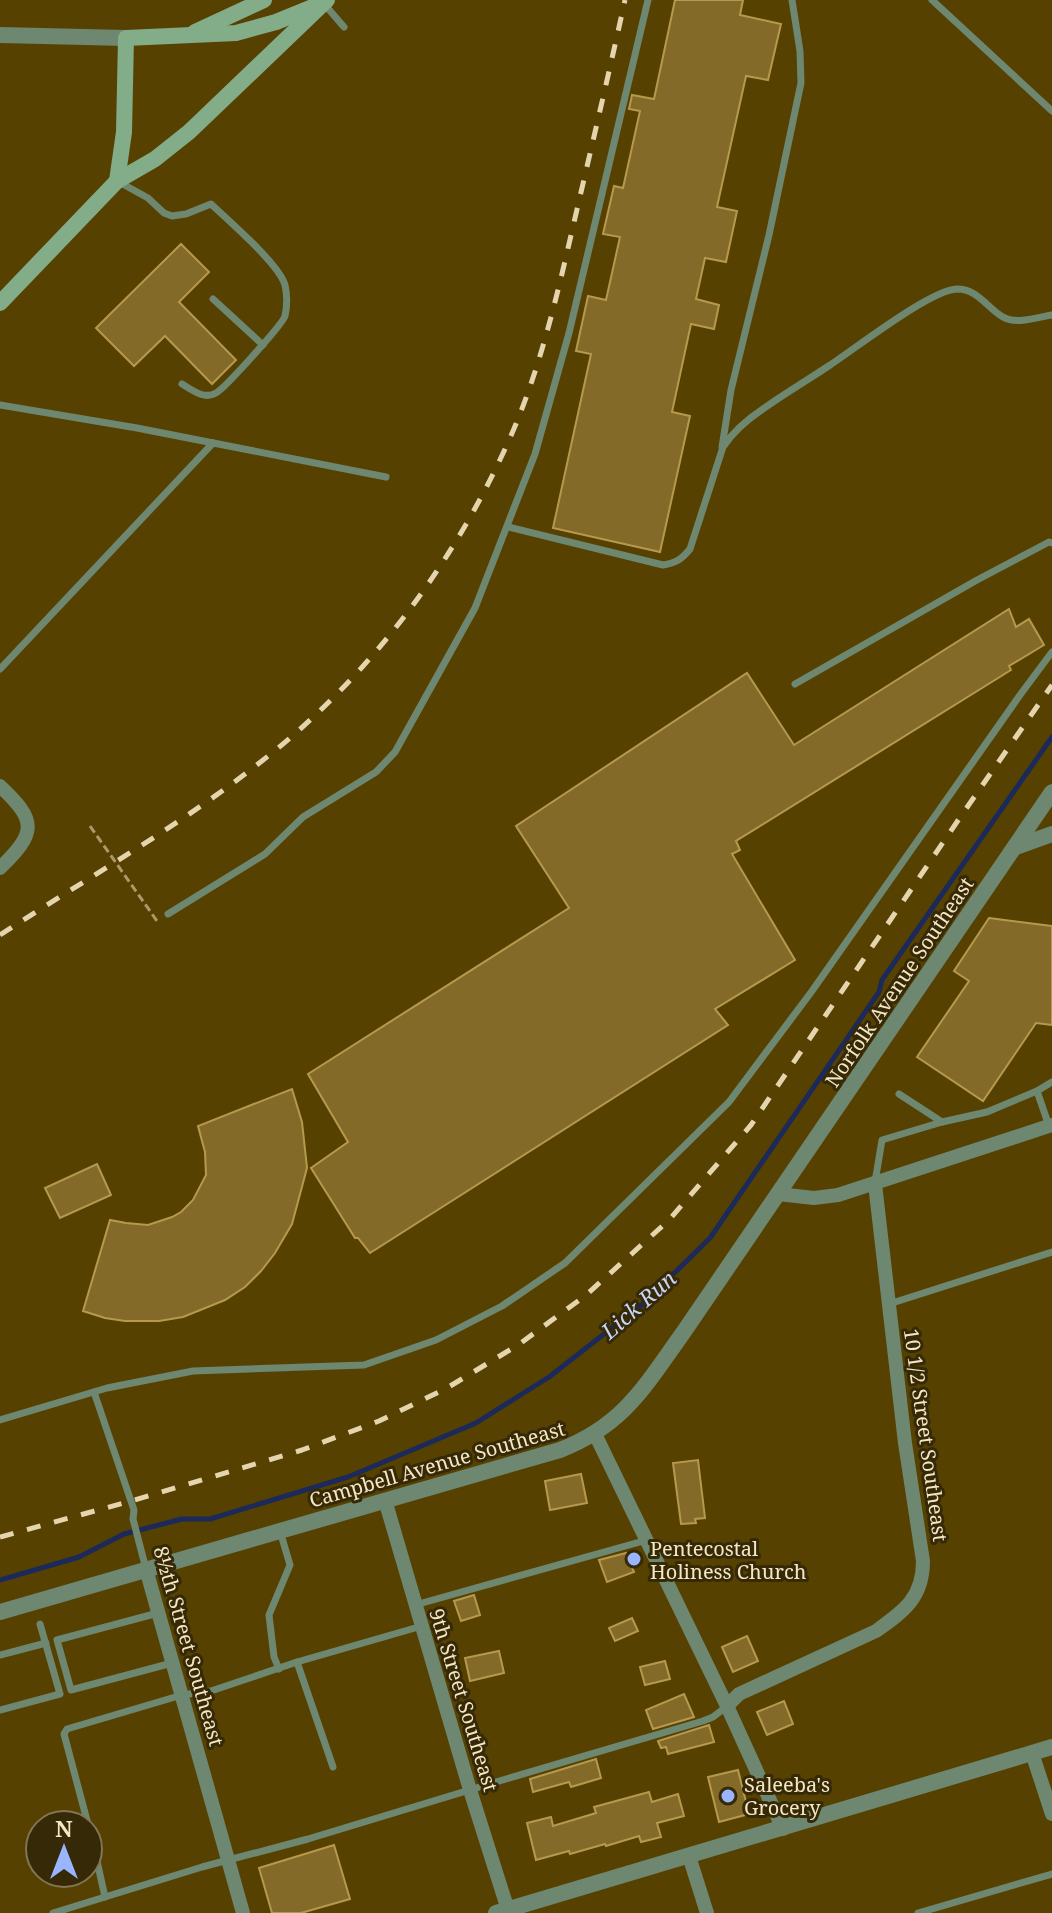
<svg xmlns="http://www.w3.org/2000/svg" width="1052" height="1913" font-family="'Noto Serif',serif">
	<rect width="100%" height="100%" fill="#564100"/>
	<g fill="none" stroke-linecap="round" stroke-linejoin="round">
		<path stroke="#1b2a5a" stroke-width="5" d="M0,1580L79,1557L124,1534L182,1519H210L348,1477L476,1423L549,1377L645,1302L710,1238L879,992L882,980L1052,737"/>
	</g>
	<g fill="#836a28" stroke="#b7994e" stroke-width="2">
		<path d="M675,0H743L740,15L781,24L768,80L746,76L717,207L737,211L726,262L705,258L696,299L719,305L714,329L691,324L672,412L690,416L660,552L553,528L591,354L576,351L588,296L606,300L620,237L603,234L614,186L623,188L640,111L629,109L632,95L654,99Z"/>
		<path d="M181,244L209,272L179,302L236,360L212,384L165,336L134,366L96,328Z"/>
		<path d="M1009,609L1016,627L1029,619L1044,645L1009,666L1011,670L736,841L740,850L732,854L795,960L715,1009L728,1025L370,1253L358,1238H355L311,1168L348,1142L308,1074L569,908L516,826L747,673L794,745Z"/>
		<path d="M989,918L1052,926V1025L1036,1023L983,1101L917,1057L969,981L954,971Z"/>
		<path d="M292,1089L302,1122L307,1168L292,1224L275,1253L261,1271L245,1287L225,1300L183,1317L159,1321H125L105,1318L83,1311L110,1220L126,1223L148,1225L172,1217L181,1212L193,1200L206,1175L205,1152L198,1126Z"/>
		<path d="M97,1164L111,1195L60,1218L45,1188Z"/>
		<path d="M698,1460L705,1518L695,1519L696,1523L681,1524L673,1463Z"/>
		<path d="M581,1474L587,1503L550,1510L545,1481Z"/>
		<path d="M626,1553L634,1572L607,1582L599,1560Z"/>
		<path d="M474,1595L480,1615L461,1621L454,1601Z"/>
		<path d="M632,1618L638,1631L615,1641L609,1628Z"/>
		<path d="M747,1636L758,1661L733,1672L722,1647Z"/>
		<path d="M499,1651L504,1673L470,1681L465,1658Z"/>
		<path d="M665,1661L670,1679L645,1685L640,1667Z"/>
		<path d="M684,1694L694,1717L653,1729L646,1710Z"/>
		<path d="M784,1701L793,1724L767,1735L757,1712Z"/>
		<path d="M709,1725L714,1742L668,1754L666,1747L661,1748L658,1741Z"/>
		<path d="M596,1759L601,1778L571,1787L569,1782L533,1792L530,1779Z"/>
		<path d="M738,1770L749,1814L719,1822L708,1777Z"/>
		<path d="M649,1792L652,1802L678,1794L684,1816L657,1823L661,1837L641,1842L639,1836L606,1846L605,1844L570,1854L569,1851L536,1860L527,1823L551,1817L553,1826L596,1813L594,1807Z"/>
		<path d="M334,1845L350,1899L301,1913H272L259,1868Z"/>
	</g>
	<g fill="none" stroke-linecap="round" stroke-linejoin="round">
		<path stroke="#ab9968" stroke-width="3" stroke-dasharray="8 4" stroke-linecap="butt" d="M90,826L157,921"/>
		<g stroke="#6d8770" stroke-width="7">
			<path d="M932,0L1052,111"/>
			<path d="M325,5L344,27"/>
			<path d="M119,182L148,198L164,213L172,216L186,214L211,204C229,221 279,264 285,285C287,294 287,307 285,316C282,325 225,388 216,393C204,400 192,390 182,384"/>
			<path d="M213,299L263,345"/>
			<path d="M0,405L137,428L386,477"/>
			<path d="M722,447L731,390L769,235L801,83L800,51L792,0"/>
			<path d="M508,527L663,565C676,563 682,559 690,549L723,447C733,432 748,419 763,409C785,393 808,380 830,365C856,348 930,290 957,289C978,289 987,308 1003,317C1016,325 1038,317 1052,315"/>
			<path d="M0,669L213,443"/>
			<path d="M795,684L977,580L1049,542L1052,543"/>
			<path d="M168,914L265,854L303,817L376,772L395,752L475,608L535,454L569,333L648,0"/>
			<path d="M1037,1091L1049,1126"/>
			<path d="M899,1094L942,1122"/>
			<path d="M875,1182L882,1140L942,1122L987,1112L1037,1091L1052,1082"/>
			<path d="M889,1304L1052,1252"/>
			<path d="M94,1392L134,1510L133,1519L146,1569"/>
			<path d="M0,1420L107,1388L193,1371L364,1365L436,1340L502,1306L565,1263L729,1102L812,991L1020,695L1052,652"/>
			<path d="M415,1605L647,1540"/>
			<path d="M158,1613L57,1640L71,1690L172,1663"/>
			<path d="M0,1655L46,1643"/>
			<path d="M297,1662L333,1767"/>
			<path d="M279,1669L274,1657L269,1615L290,1565L280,1531"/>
			<path d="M0,1710L60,1694L40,1624"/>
			<path d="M105,1897L93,1843L64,1734L67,1729L182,1695L211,1691L297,1662L422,1626"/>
			<path d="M53,1913L202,1867L308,1839L506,1779L703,1721L713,1717L726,1707"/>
			<path d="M918,1913L1052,1874"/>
		</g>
		<g stroke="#6d8770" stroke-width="14">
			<path d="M0,786C37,821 37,832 0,868"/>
			<path d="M778,1194L814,1198L838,1195L1052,1125"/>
			<path d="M595,1434L727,1706L783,1829"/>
			<path d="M385,1500L470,1790L508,1910"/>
			<path d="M146,1569L243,1913"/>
			<path d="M727,1706L739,1694L876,1631C904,1611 923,1598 923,1561L905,1443L875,1184"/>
			<path d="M1032,1753L1052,1814"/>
			<path d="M689,1856L707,1913"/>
		</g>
		<g stroke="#6d8770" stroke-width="16">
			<path d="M0,35L126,38"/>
			<path d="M1016,847L1052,834"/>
			<path d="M0,1612L560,1450C624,1425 645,1386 683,1333L1052,792"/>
			<path d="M496,1913L1052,1747"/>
		</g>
		<g stroke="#83ac88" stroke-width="16">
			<path d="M195,32L264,0"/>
			<path d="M117,181L124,132L126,38L236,33L276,22L315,6"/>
			<path d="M0,303L117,181L155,159L189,132L327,0"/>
		</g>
		<g stroke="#e5d5ae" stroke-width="5" stroke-dasharray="14 14" stroke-linecap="butt">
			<path d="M0,935C98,871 201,814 290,738C382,658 454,560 505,449C539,376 557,296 575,218C592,145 609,73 625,0"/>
			<path d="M0,1537L131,1501L302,1450L379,1421L447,1388L518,1345L585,1296L669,1220L751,1125L961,816L1052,685"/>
		</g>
	</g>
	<g fill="#9ab5fd" stroke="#352908" stroke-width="3">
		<circle cx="634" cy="1559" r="8"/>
		<circle cx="728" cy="1796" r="8"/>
	</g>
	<g text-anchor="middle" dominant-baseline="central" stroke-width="6" stroke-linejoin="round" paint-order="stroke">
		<g font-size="20" fill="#f6e7c3" stroke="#352908">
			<text transform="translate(899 982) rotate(-56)">Norfolk Avenue Southeast</text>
			<text transform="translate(926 1435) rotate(82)">10 1/2 Street Southeast</text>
			<text transform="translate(437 1464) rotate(-16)">Campbell Avenue Southeast</text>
			<text transform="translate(189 1646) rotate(74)">8½th Street Southeast</text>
			<text transform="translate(464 1700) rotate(73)">9th Street Southeast</text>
		</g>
		<g font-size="20" fill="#f6e7c3" stroke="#352908" text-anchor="start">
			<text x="650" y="1548">Pentecostal<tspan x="650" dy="23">Holiness Church</tspan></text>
			<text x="744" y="1784">Saleeba's<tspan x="744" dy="23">Grocery</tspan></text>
		</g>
		<g font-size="22" font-style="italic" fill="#c8d5f6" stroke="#352908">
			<text transform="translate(638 1304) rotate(-41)">Lick Run</text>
		</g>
	</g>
	<g transform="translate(64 1849)"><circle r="38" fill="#352908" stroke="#827553" stroke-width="2"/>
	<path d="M0-6L14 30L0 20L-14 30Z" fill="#9ab5fd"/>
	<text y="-12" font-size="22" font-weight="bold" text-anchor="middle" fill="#f6e7c3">N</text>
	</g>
</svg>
